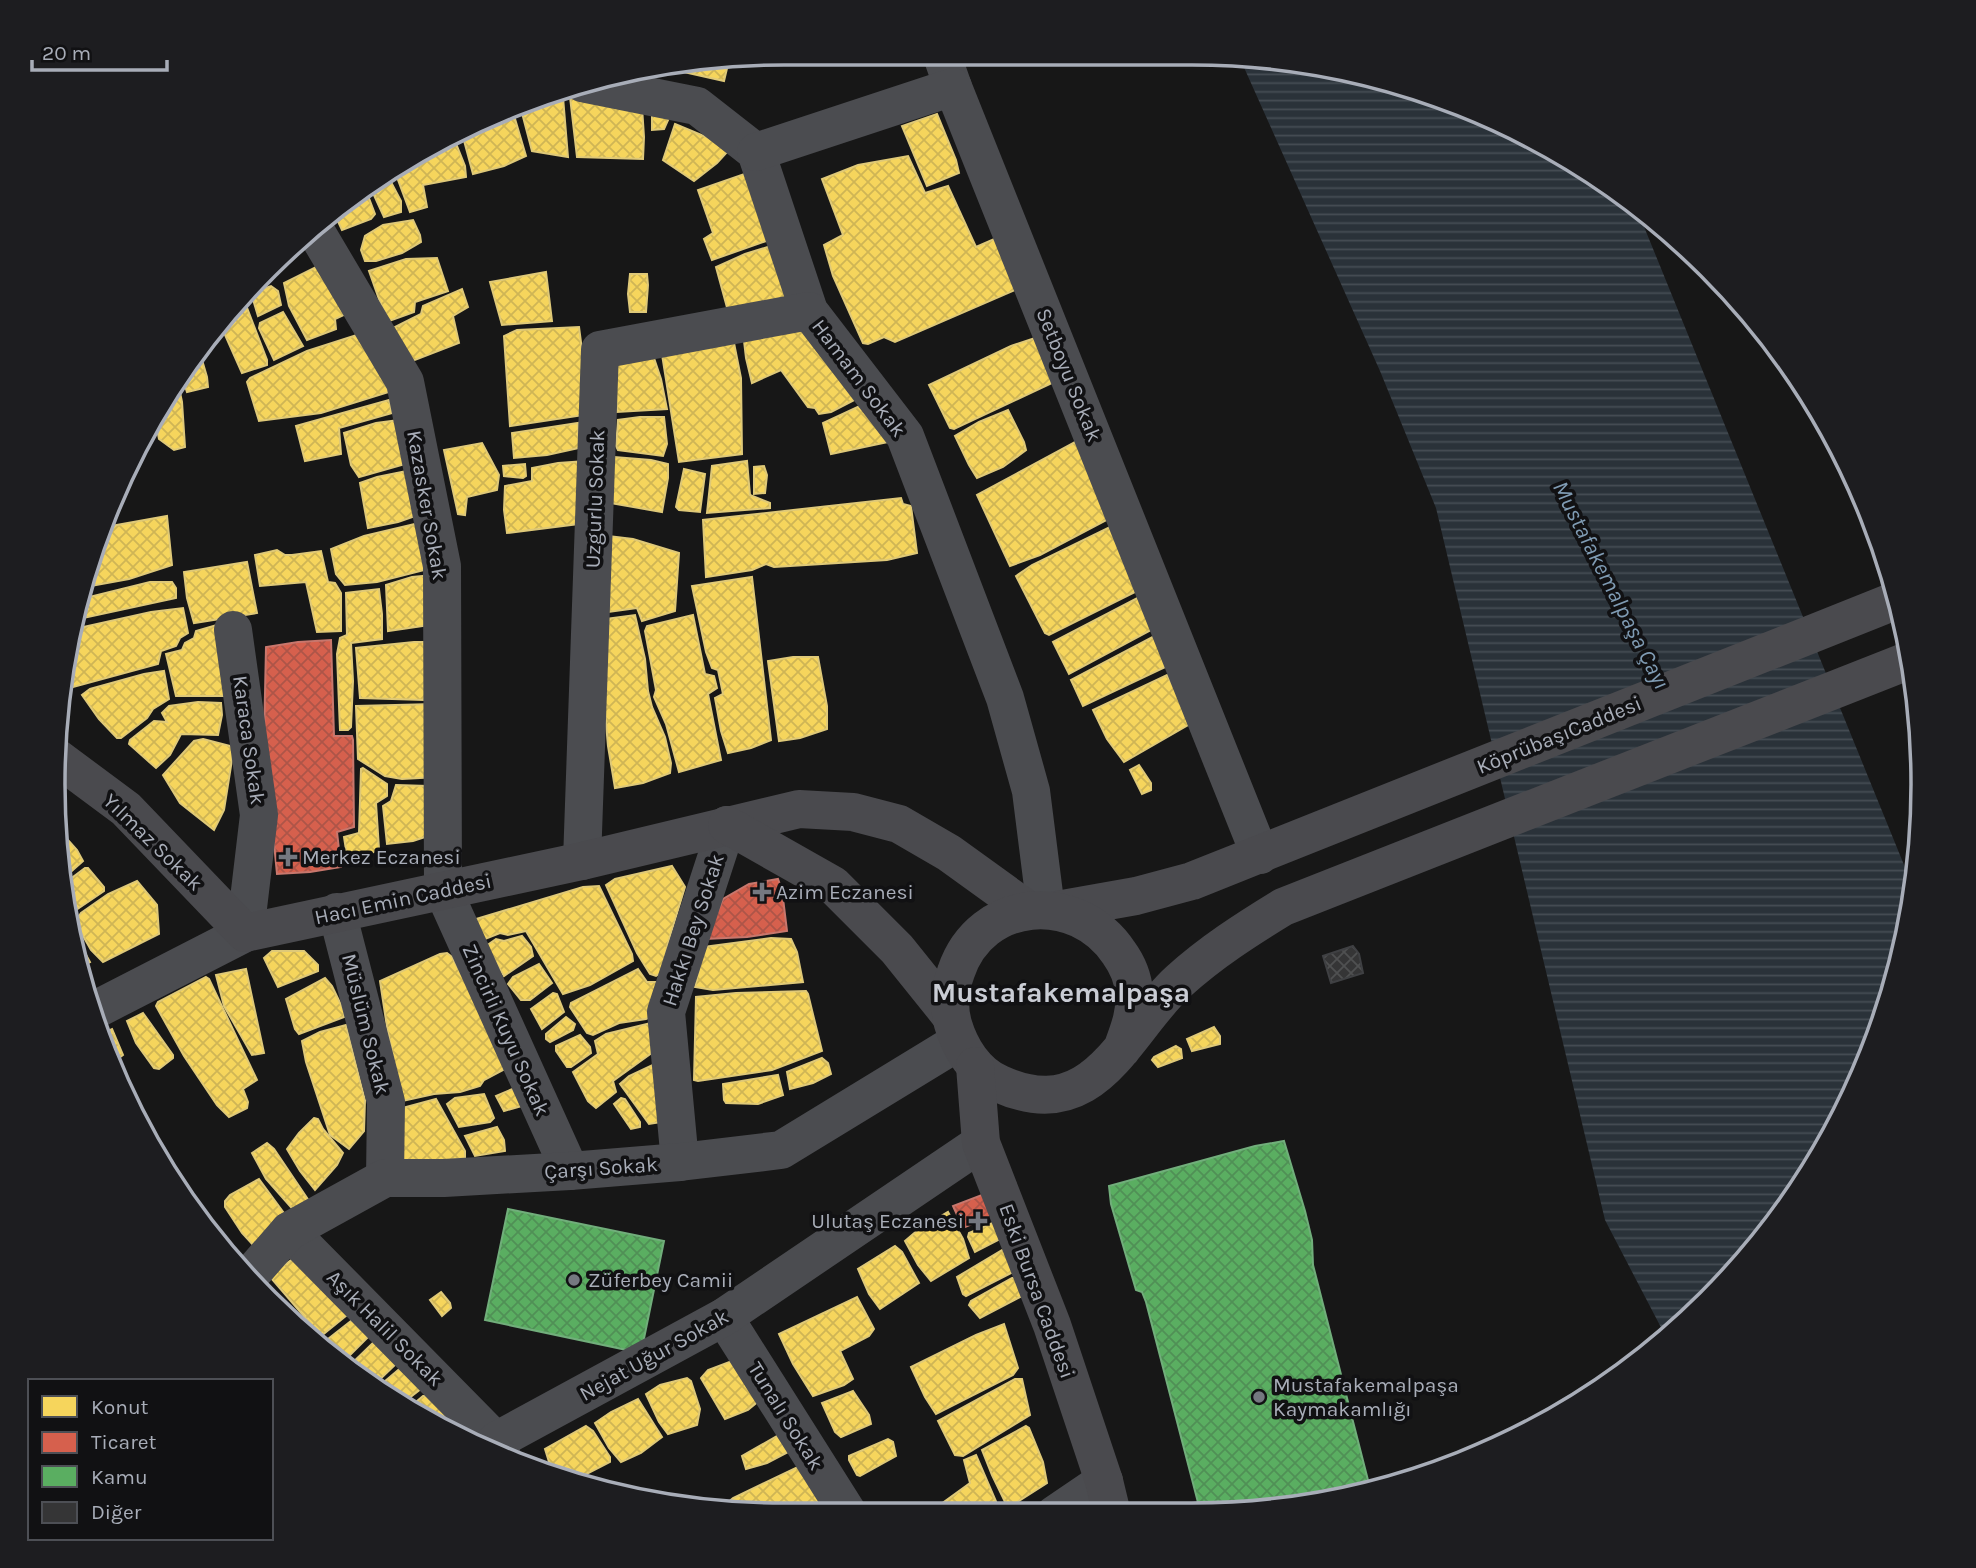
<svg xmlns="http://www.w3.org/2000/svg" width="1976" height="1568" font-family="Karla,sans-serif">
	<defs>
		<pattern id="water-rules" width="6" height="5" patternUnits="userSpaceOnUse" patternTransform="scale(1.75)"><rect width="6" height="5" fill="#2a3239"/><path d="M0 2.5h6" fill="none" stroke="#464d54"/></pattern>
		<pattern id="homes-cross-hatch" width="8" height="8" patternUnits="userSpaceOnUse" patternTransform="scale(1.75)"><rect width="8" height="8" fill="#f6d55c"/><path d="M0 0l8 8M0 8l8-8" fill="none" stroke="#cfb555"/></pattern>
		<pattern id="shops-cross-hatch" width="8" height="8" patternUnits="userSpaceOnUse" patternTransform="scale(1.75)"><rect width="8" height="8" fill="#d6604d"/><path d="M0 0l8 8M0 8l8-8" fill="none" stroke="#ad5548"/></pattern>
		<pattern id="public-cross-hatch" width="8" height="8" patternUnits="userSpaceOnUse" patternTransform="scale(1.75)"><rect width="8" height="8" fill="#5aae61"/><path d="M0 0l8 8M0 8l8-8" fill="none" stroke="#509056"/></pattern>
		<pattern id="building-cross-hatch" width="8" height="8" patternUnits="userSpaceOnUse" patternTransform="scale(1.75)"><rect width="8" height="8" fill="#353536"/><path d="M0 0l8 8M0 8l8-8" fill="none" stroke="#4f5051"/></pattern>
	</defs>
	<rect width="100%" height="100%" fill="#171717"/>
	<path fill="url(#water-rules)" d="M1238,54L1428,91L1558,151L1636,207L1913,887L1898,974L1848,1108L1772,1230L1667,1339L1605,1220L1436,508L1380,371Z"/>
	<g fill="url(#homes-cross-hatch)" stroke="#dfc978" stroke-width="2">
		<path d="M729,60L724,81L666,68Z"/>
		<path d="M563,97L568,157L532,151L521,109L542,101Z"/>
		<path d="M570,97L642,107L644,137L643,159L577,157Z"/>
		<path d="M652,108L673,109L664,129L652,130Z"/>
		<path d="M513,112L526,156L504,166L473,174L462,133Z"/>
		<path d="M937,114L956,160L959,173L927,186L902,126Z"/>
		<path d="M675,124L721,143L728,151L717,163L694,181L663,160Z"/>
		<path d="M453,136L465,166L466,177L423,185L427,207L410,212L394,169L419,150Z"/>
		<path d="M908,156L925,193L948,186L976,247L1001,236L1022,287L895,342L884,337L868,344L863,343L833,276L824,245L843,235L822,179L858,165Z"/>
		<path d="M753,171L769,240L712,260L704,239L713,233L698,190Z"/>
		<path d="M387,175L367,193L375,214L371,219L342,230L335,215Z"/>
		<path d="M388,181L391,182L401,201V212L384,217L373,193Z"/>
		<path d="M413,220L420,235L421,242L402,253L376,261H365L361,250L365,236L383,225Z"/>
		<path d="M774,245L790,298L728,311L716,267L745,254Z"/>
		<path d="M437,258L448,291L415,302L414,312L389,321L380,302L369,271L406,259Z"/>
		<path d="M324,263L348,313L335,319L336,329L307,340L289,306L284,283Z"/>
		<path d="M546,272L552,321L502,325L490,282Z"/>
		<path d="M630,274H647L648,285L646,312H630L628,294Z"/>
		<path d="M271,286L278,291L281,305L258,316L251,293Z"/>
		<path d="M462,289L468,307L453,316L459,343L407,363L393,328L421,314L423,306Z"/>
		<path d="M246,305L267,360V365L242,373L221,326L233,310Z"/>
		<path d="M283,312L303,346L274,360L259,328L260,323Z"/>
		<path d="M812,315L860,397L831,412L819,414L815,408L808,407L781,370L752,383L746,358L743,332Z"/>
		<path d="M579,327L582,350L584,415L510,426L504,336L517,330Z"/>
		<path d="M363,333L389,392L321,413L259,421L247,382L250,378L307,351Z"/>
		<path d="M732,333L741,378L742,454L679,462L661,348Z"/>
		<path d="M1035,338L1052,383L954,429L950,428L929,385L1011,346Z"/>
		<path d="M200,353L207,377L208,387L187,392L182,377Z"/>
		<path d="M653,355L661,379L667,409L617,412L614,359Z"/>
		<path d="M178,383L182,402L185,447L174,450L159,439L154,414Z"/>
		<path d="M875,399L888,442L831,454L823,423Z"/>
		<path d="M389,400L392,413L339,428L341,454L305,461L296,426Z"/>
		<path d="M1008,410L1024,442L1026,450L1003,467L977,478L969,465L955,436L979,422Z"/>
		<path d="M640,417H664L667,444L663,456L618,450L616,446L618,420Z"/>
		<path d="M398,420L405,464L359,477L351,465L344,433L376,423Z"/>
		<path d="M578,423L579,448L547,455L514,458L512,433Z"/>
		<path d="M1079,440L1114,516L1040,555L1010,566L977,495Z"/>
		<path d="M482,443L499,475L497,490L467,497L465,515L458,514L444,450Z"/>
		<path d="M614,457L651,460L668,464V478L662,512L610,503Z"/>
		<path d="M585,461L586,523L507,533L504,510L505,486L532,481V468L558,463Z"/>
		<path d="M747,461L750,495L770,503V508L707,513L712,466Z"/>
		<path d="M525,464L526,476L523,478L504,476L503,466Z"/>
		<path d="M764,466L767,475L765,493L754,494V467Z"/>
		<path d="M684,469L705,474L700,512L679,510L676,507Z"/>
		<path d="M407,471L415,516L398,522L368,528L360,483L377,477Z"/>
		<path d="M901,498L903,504L911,506L917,553L887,560L774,567L766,564L752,570L706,577L703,520Z"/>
		<path d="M167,516L172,565L129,579L80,588L106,527Z"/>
		<path d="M419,523L428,569L377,582L345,585L336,574L331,549L364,536Z"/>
		<path d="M1118,523L1147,586L1049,635L1045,633L1016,576L1032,565Z"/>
		<path d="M608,536L633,539L679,553L675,611L642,621L637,608L600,613Z"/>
		<path d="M277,550L285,555H292L321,551L328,582L335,583L341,593V631L317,632L306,582L260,586L255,555Z"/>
		<path d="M247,562L257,613L194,623L187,598L184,572Z"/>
		<path d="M432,575L437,624L388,631L386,585L412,577Z"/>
		<path d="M752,577L771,740L751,748L728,753L721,731L715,698L723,694L718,670L712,668L706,652L692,586Z"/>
		<path d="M150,582H172L176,588V598L74,620L77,600Z"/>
		<path d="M379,589L382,614V639L351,643L353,681L351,727L348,730H340L337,654L340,638L347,635L346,593Z"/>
		<path d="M1151,591L1164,623L1069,674L1053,642Z"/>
		<path d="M183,608L188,633L180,638L176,646L161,651L158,664L73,687L69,661L74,629L151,612Z"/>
		<path d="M635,615L645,659L648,691L652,707L665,737L671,763L670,773L643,783L615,788L608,746L597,620Z"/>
		<path d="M693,615L705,674L714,676L717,688L708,694L721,760L679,772L666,724L654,697L656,690L645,631L647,626Z"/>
		<path d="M227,622L237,696H176L166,654L182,650L185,643L194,638L196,631Z"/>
		<path d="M1166,630L1178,661L1083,706L1071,680Z"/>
		<path d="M414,642H437L424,700L360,698L356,648Z"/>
		<path d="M793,657H818L827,706V729L800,738L779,741L768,661Z"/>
		<path d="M164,671L169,699L153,709L147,718L121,738H117L99,719L82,695L90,689L144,674Z"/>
		<path d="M1167,675L1190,716V724L1124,762L1107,739L1093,710Z"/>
		<path d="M198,702L221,703L222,715L218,735L181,734L170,755L156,768L129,744L130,740L154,721L167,722L162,713L169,706Z"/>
		<path d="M434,704L437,777L402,779L385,776L358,759L356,706Z"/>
		<path d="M203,739L234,747L224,810L214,830L180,803L163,775L194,741Z"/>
		<path d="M1139,765L1151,783V790L1142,794L1130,770Z"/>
		<path d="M363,768L387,784V796L376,803L379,849L352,864L348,863L344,837L359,833L361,769Z"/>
		<path d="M396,785L428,786L437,833L413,841L387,844L383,806L391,801Z"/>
		<path d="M59,830L77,850L83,861L65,877Z"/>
		<path d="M672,866L685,887L668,943L662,972L656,976L650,974L637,953L606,885L615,879Z"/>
		<path d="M85,868H88L104,887V891L70,914L65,883Z"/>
		<path d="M137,881L157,905L159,934L103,962L91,950L75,922L81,913L108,894Z"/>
		<path d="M599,886L632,954L633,961L590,985L563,994L526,931L508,935L500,933L480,941L473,920L583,887Z"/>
		<path d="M71,927L90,962L77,969Z"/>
		<path d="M522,936L531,947L533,956L504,976L486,946L496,939L504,941Z"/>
		<path d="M771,938L791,939L797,952L803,982L713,990L695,987L704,947Z"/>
		<path d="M272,951H304L318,965V971L278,987L264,958Z"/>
		<path d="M447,953L452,957L507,1059V1068L484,1080L480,1086L460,1092L434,1094L402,1101L387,1027L380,981L440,954Z"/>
		<path d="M539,964L552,983L530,1000H521L508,984L513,977Z"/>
		<path d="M246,969L264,1053L252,1055L224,1006L216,975Z"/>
		<path d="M638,969L647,982H664L663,1011L646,1019L619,1023L593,1035L587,1033L570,1007L571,1003Z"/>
		<path d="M206,977L209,979L257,1080L243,1089L248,1102L247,1108L229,1117L217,1105L184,1056L156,1006L158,1002Z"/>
		<path d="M325,978L332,986L344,1011V1017L299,1034L295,1029L286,999Z"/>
		<path d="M806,991L808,994L822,1051L772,1070L698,1081L694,1080L696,997L736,993Z"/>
		<path d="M553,993L557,994L564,1012L542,1029L531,1009Z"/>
		<path d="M143,1013L173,1055V1058L159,1069L154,1068L136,1043L127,1021Z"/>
		<path d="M566,1017L575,1024L573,1030L550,1042L546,1039V1034Z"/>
		<path d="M659,1021L660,1047L613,1081L616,1092L596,1108L588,1101L573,1072L598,1054L595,1041L606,1034Z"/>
		<path d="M346,1025L365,1100L364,1131L349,1149L330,1135L306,1062L302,1041L320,1032Z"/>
		<path d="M1214,1027L1220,1036V1044L1192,1051L1187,1039Z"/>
		<path d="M112,1029L123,1055L114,1062L102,1034Z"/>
		<path d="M580,1035L590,1047L591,1053L571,1067H567L556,1051V1046Z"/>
		<path d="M1176,1046L1181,1049L1182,1058L1158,1067L1152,1060L1154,1057Z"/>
		<path d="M822,1058L828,1063L831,1074L813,1083L790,1089L787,1072Z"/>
		<path d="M657,1063L668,1121L649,1124L620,1084L629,1076Z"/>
		<path d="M778,1075L783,1095L758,1104L726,1103L724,1100L723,1084Z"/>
		<path d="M517,1087L525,1105L504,1111L496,1096Z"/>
		<path d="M484,1094L494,1118L490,1122L459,1127L447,1104L455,1098Z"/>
		<path d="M621,1098L625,1099L640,1122V1127L631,1129L614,1104Z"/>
		<path d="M436,1099L465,1151V1158L402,1166L395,1110Z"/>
		<path d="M314,1118L318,1119L323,1129L343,1153L337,1165L315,1190L300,1171L287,1149L299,1133Z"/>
		<path d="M497,1127L504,1140L505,1151L475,1156L465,1136Z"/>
		<path d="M267,1143L274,1149L309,1201L297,1214L266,1179L252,1153Z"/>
		<path d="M259,1179L286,1216L255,1247L242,1233L225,1207V1201L230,1195Z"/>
		<path d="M948,1212L963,1239L969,1258L931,1281L918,1265L905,1241L919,1229Z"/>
		<path d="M997,1221L1002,1238L975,1252L968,1237L969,1233Z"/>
		<path d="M895,1246L902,1252L919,1283L880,1309L869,1294L858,1269Z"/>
		<path d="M1004,1249L1015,1271L966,1296L963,1294L957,1277Z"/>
		<path d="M303,1252L347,1315L321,1336L271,1278L277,1270Z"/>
		<path d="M1012,1278H1020L1026,1294L980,1318L969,1305L971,1301Z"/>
		<path d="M266,1288H271L301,1323L302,1328L262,1292Z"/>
		<path d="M441,1292L450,1303L451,1308L442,1316L430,1300Z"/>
		<path d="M857,1297L874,1329L869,1336L840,1351L853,1379L844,1385L813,1396L793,1364L779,1334Z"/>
		<path d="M356,1317L373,1332L340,1365L319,1346Z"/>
		<path d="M1004,1324L1018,1368L1013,1375L936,1414L925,1397L911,1367L976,1335Z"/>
		<path d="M377,1339L397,1363L374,1385L346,1369Z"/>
		<path d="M740,1358L760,1400L748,1410L725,1419L701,1378L708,1370Z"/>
		<path d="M403,1366L422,1388L404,1402L378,1387Z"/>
		<path d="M687,1378L691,1381L700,1409L697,1425L668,1434L659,1422L646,1394L660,1385Z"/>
		<path d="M1015,1379H1022L1030,1415L963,1456L955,1455L938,1421Z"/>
		<path d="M853,1391L869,1415L871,1424L841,1437L835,1432L822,1403Z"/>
		<path d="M423,1396H431L457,1429L456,1432L411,1406Z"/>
		<path d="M638,1399L662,1437L641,1453L621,1462L609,1448L595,1423L611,1412Z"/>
		<path d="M586,1426L593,1431L610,1457V1462L573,1481L553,1475L545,1449Z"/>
		<path d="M1026,1426L1029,1428L1043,1462L1047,1483L1008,1508L992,1475L982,1450Z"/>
		<path d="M779,1435L788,1452L767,1463L746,1469L742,1456Z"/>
		<path d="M888,1439L893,1442L896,1456L860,1476L857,1475L849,1460V1456Z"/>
		<path d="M976,1455L1001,1513L926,1515L970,1483L964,1460Z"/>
		<path d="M804,1464L829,1509L813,1515H784L728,1510L725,1505L733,1498Z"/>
	</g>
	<g fill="url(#shops-cross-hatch)" stroke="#c8776d" stroke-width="2">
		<path d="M331,640L334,736H352L353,740L354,827L337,832L341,867L310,872L277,874L264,740L266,647L298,642Z"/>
		<path d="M778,879L782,890L787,931L747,937L706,939L723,899L749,884Z"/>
		<path d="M987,1193L993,1215L963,1228L953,1206Z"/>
	</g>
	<g fill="url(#public-cross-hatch)" stroke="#71ae7b" stroke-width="2">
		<path d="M1284,1141L1305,1211L1312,1240L1313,1265L1371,1492L1240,1514H1201L1146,1302L1142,1292L1136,1290L1111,1204L1109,1186L1255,1146Z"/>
		<path d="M508,1209L664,1241L641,1353L485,1320Z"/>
	</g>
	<path fill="url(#building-cross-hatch)" stroke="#3f4043" stroke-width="2" d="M1353,946L1359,954L1363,973L1331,983L1323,956Z"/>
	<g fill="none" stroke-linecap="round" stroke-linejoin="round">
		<g stroke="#4b4c50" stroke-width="38">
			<path d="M941,53L953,87"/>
			<path d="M582,83L697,106L756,152L809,311L905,436L1005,698L1031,791L1044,894L1043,909"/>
			<path d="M756,152L953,87L1260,855"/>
			<path d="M315,230L405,382L442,566L443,890L570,1171"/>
			<path d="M582,861L600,350L809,311"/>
			<path d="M337,912L386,1102L385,1178"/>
			<path d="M93,1011L245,933L259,815L233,630"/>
			<path d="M680,1162L666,1012L727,825"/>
			<path d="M289,1231L496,1441L503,1459"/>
			<path d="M247,1279L289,1231L385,1178H444L570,1171L680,1162L781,1150L958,1042"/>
			<path d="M724,1317L849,1515"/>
			<path d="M496,1441L724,1317L981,1143"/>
			<path d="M1054,1515L1104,1481"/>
		</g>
		<g stroke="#4a4a4e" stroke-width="38">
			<path d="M56,757L126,809L245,933L582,861L799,809L853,812L899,824L949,853L1028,910"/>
			<path d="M727,825L833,885L897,949L950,1015"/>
			<path d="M1057,910L1136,896L1192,881L1897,600"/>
			<path d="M1122,1049C1129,1030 1136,1013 1134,992C1133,979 1127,964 1119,953C1077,890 981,897 956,972C950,988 948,1006 953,1024C960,1048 975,1073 1000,1084C1096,1127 1124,1031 1179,981C1211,952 1247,929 1283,907L1910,660"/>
			<path d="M975,1066L981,1143L1052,1325L1104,1481L1112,1514"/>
		</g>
	</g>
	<g fill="#757880" stroke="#111113" stroke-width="2.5">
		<path d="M284.5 846.5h7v7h7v7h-7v7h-7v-7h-7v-7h7z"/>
		<path d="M758.5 881.5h7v7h7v7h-7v7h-7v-7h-7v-7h7z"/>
		<path d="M974.5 1210.5h7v7h7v7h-7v7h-7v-7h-7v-7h7z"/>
		<circle cx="574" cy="1280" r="7"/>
		<circle cx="1259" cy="1397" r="7"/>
	</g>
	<g text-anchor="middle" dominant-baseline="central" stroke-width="7" stroke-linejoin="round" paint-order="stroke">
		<g font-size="21" fill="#a8adb8" stroke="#111113">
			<text transform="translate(1069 375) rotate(68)">Setboyu Sokak</text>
			<text transform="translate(859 378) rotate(53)">Hamam Sokak</text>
			<text transform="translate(595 499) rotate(-88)">Uzgurlu Sokak</text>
			<text transform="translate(427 505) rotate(80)">Kazasker Sokak</text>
			<text transform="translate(1559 735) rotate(-22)">KöprübaşıCaddesi</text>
			<text transform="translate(249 740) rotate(82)">Karaca Sokak</text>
			<text transform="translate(153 842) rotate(44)">Yılmaz Sokak</text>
			<text transform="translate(403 899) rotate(-12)">Hacı Emin Caddesi</text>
			<text transform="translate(693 930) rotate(-72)">Hakkı Bey Sokak</text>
			<text transform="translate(366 1024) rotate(76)">Müslüm Sokak</text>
			<text transform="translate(506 1030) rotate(66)">Zincirli Kuyu Sokak</text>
			<text transform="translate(601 1168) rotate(-4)">Çarşı Sokak</text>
			<text transform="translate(1037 1291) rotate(70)">Eski Bursa Caddesi</text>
			<text transform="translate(385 1328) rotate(45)">Aşık Halil Sokak</text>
			<text transform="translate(654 1355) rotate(-29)">Nejat Uğur Sokak</text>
			<text transform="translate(786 1416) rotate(58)">Tunalı Sokak</text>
		</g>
		<g font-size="21" fill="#a8adb8" stroke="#111113" text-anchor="start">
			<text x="302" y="857">Merkez Eczanesi</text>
			<text x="776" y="892">Azim Eczanesi</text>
			<text x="964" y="1221" text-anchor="end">Ulutaş Eczanesi</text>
			<text x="588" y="1280">Züferbey Camii</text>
			<text x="1273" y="1385">Mustafakemalpaşa<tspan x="1273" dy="24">Kaymakamlığı</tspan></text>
		</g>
		<g font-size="23" font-style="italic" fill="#7f9bb3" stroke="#111113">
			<text transform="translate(1611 585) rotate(63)">Mustafakemalpaşa Çayı</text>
		</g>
		<g font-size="28" font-weight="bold" fill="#c9ccd4" stroke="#111113">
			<text x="1061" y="992">Mustafakemalpaşa</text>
		</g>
	</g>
	<path d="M0 0H1976V1568H0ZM784 65H1192A719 719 0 0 1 1911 784V784A719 719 0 0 1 1192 1503H784A719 719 0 0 1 65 784V784A719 719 0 0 1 784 65Z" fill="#1d1d20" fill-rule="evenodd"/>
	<path fill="none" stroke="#a8adb8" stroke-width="3.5" d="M784 65H1192A719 719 0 0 1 1911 784V784A719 719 0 0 1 1192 1503H784A719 719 0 0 1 65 784V784A719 719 0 0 1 784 65Z"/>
	<rect x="28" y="1379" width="245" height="161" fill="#111113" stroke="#4d4f55" stroke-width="2"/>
	<rect x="42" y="1396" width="35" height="21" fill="#f6d55c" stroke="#4d4f55" stroke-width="2"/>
	<text x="91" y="1414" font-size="21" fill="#a8adb8">Konut</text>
	<rect x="42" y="1432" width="35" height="21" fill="#d6604d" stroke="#4d4f55" stroke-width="2"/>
	<text x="91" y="1449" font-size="21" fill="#a8adb8">Ticaret</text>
	<rect x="42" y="1466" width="35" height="21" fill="#5aae61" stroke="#4d4f55" stroke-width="2"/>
	<text x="91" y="1484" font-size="21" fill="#a8adb8">Kamu</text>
	<rect x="42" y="1502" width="35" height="21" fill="#353536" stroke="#4d4f55" stroke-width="2"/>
	<text x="91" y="1519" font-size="21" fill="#a8adb8">Diğer</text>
	<path d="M32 60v10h135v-10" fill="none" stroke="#a8adb8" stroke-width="3.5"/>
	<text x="42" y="60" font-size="21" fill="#a8adb8" stroke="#111113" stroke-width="5" paint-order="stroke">20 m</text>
</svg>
